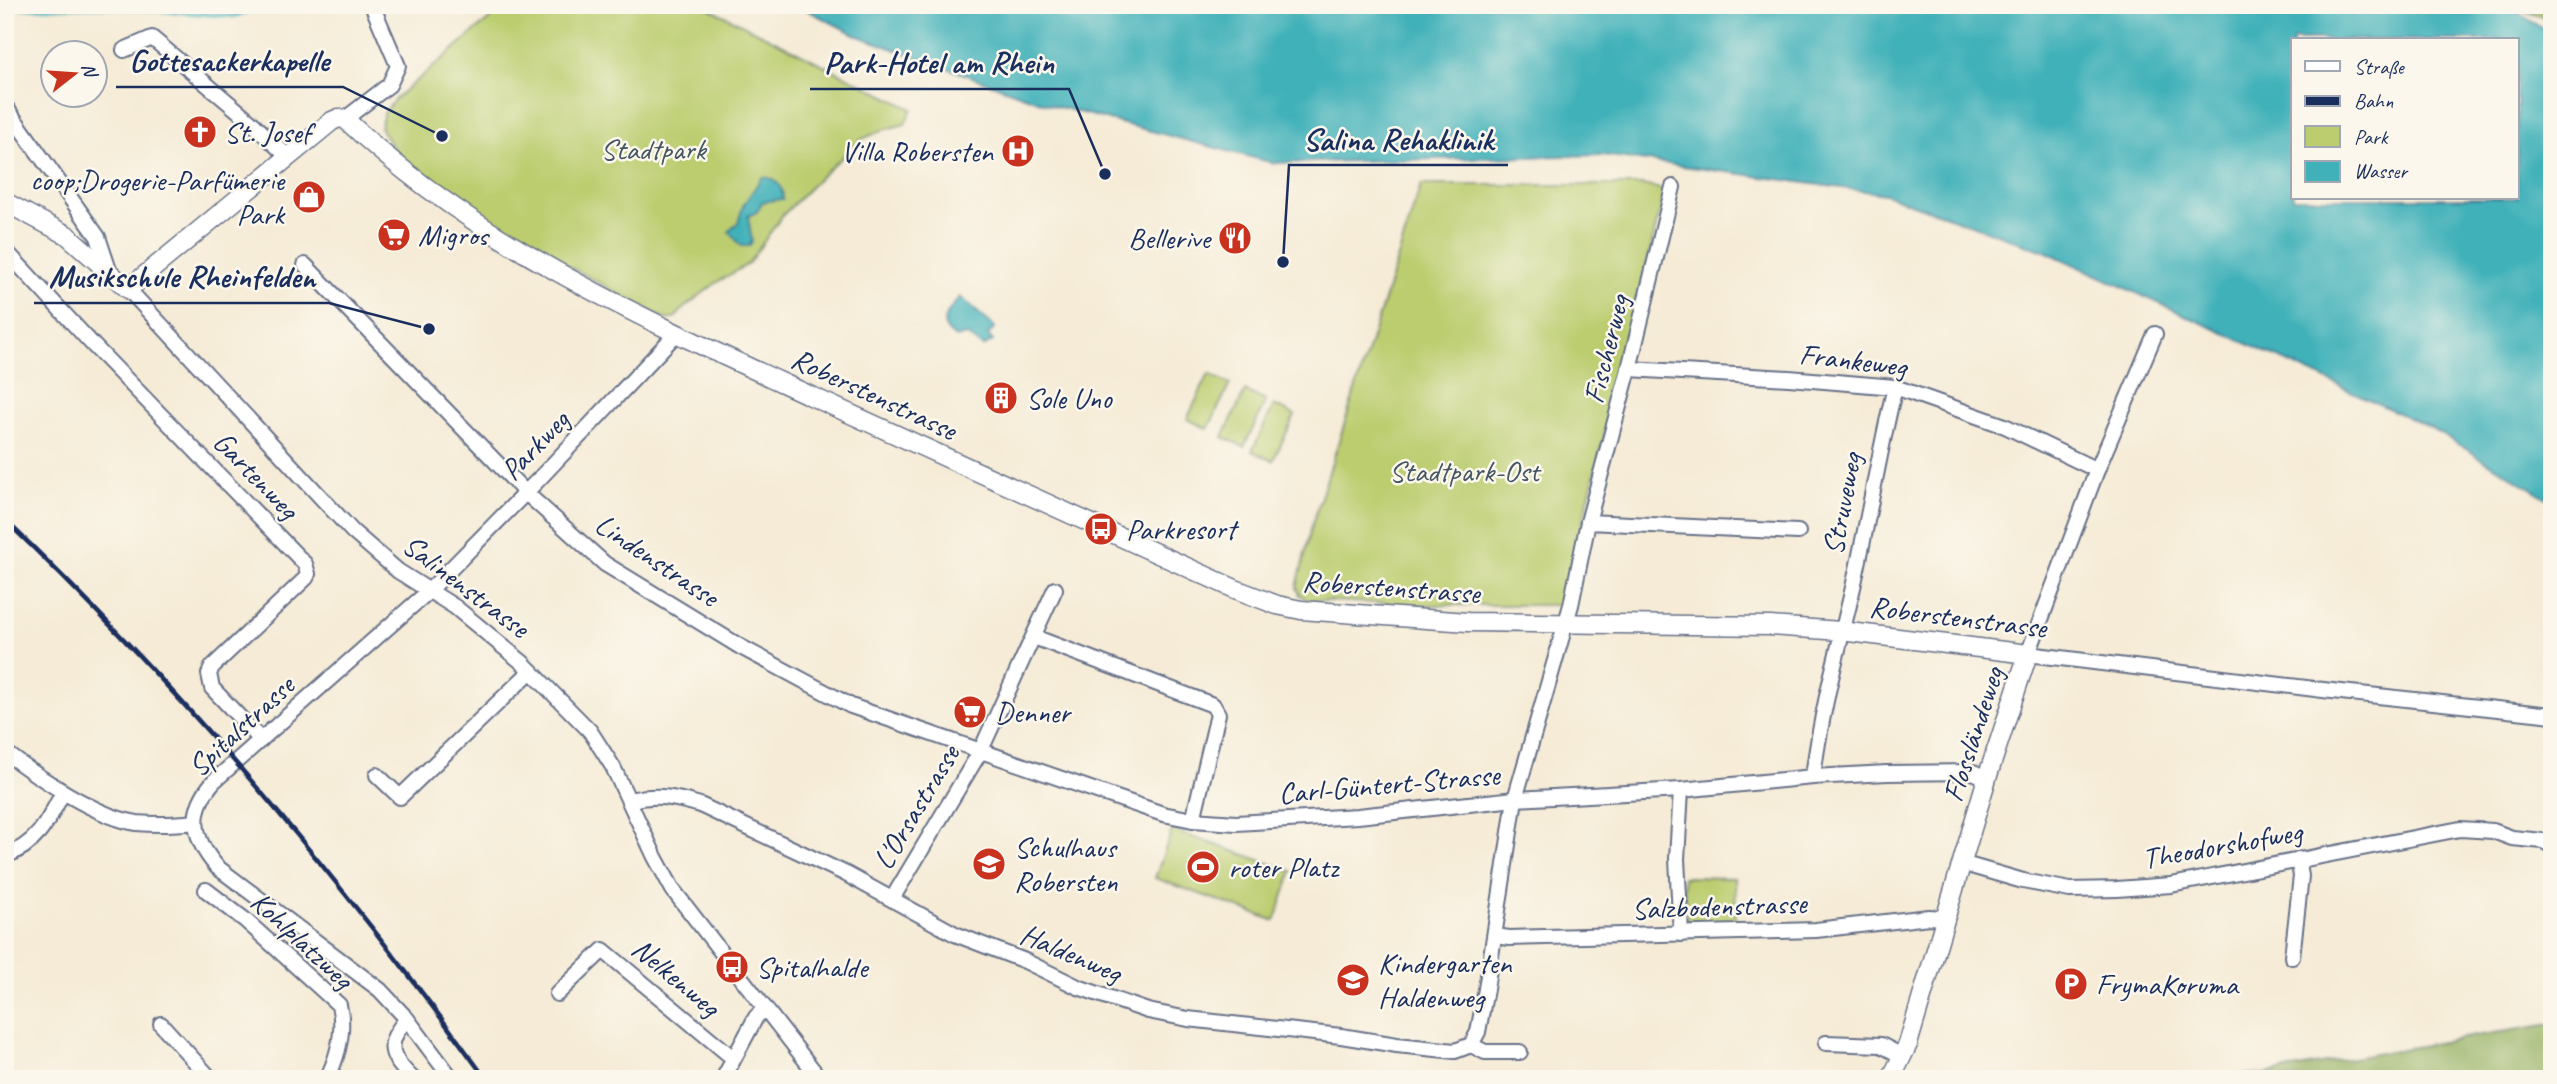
<svg xmlns="http://www.w3.org/2000/svg" width="2557" height="1084" font-family="Caveat,sans-serif">
	<rect width="100%" height="100%" fill="#fbf7ec"/>
	<filter id="ink" filterUnits="userSpaceOnUse"><feTurbulence type="fractalNoise" baseFrequency=".0143" numOctaves="2"/><feDisplacementMap in="SourceGraphic" scale="14" xChannelSelector="R" yChannelSelector="G"/><feConvolveMatrix kernelMatrix="1 2 1 2 8 2 1 2 1" color-interpolation-filters="sRGB"/></filter>
	<filter id="wash" filterUnits="userSpaceOnUse"><feTurbulence type="fractalNoise" baseFrequency=".00686" numOctaves="4" result="noise"/><feDisplacementMap in="SourceGraphic" scale="28" xChannelSelector="R" yChannelSelector="G"/><feGaussianBlur stdDeviation="1.57" result="paint"/><feColorMatrix in="noise" values="0 0 0 0 0 0 0 0 0 0 0 0 0 0 0 0 0 1.4 0 .05"/><feComposite in="paint" operator="in"/></filter>
	<g filter="url(#wash)">
		<rect width="100%" height="100%" fill="#f5ebd6"/>
		<g fill="#bccd70" stroke="#6c7e67" stroke-width="2">
			<path d="M506,5H703L912,109L905,124L883,130L862,139L821,176L782,216L748,264L716,283L685,307L676,317L667,320L528,244L431,187L394,150L380,127L384,113L395,99Z"/>
			<path d="M1421,185H1643L1665,190L1562,605H1420L1308,600L1300,595L1297,587L1312,525Z"/>
			<path d="M1209,374L1230,384L1208,429L1187,419Z"/>
			<path d="M1245,391L1266,401L1244,447L1223,437Z"/>
			<path d="M1274,405L1295,415L1273,461L1252,451Z"/>
			<path d="M1172,830L1292,871L1275,921L1155,878Z"/>
			<path d="M1683,877L1735,878L1736,926L1695,928L1687,921Z"/>
		</g>
		<g fill="#95b062" stroke="#587060" stroke-width="2">
			<path d="M2504,5H2552V20Z"/>
			<path d="M2552,1024V1079H2151L2264,1074L2475,1036Z"/>
			<path d="M1912,1069L1978,1079H1905Z"/>
		</g>
		<g fill="#41b1b9" stroke="#2e708c" stroke-width="2" fill-rule="evenodd">
			<path d="M797,5H2504L2513,9L2552,35V501L2431,428L2047,252L1885,194L1603,155L1273,163L1044,103L858,36ZM2293,40H2517V198H2293Z"/>
			<path d="M762,177C775,177 783,186 783,199L762,202L757,212L748,216L752,242L749,246H741L729,231L738,223L743,206Z"/>
			<path d="M960,297L995,327L988,335L993,341L983,347L966,335L956,338C934,324 947,313 960,297Z"/>
		</g>
		<g fill="none" stroke-linecap="round" stroke-linejoin="round">
			<path stroke="#41b1b9" stroke-width="4.5" d="M11,5L26,8L98,6L234,16L266,5"/>
		</g>
	</g>
	<g filter="url(#ink)">
		<g fill="none" stroke-linecap="round" stroke-linejoin="round">
			<defs>
				<g id="minor">
					<path d="M124,50L152,38L249,120L287,156"/>
					<path d="M5,106L98,237L109,270"/>
					<path d="M345,119L389,85L398,66L372,5"/>
					<path d="M5,250L94,346L305,564L308,574L306,578L212,667L209,674L212,688L261,740"/>
					<path d="M305,265L526,493L605,564L739,646L851,706L1163,814L1193,820L1236,823L1358,816L1515,799L1681,790L1813,777L1887,773L1973,772L1987,778"/>
					<path d="M128,289L353,532L398,571L455,607L523,663L590,731L613,767L655,857L673,890L820,1079"/>
					<path d="M2155,334L2097,470L2028,654L2323,690L2552,715"/>
					<path d="M1629,369L1789,378L1895,387L2005,426L2097,470"/>
					<path d="M1588,522L1798,532"/>
					<path d="M1034,637L1213,705L1218,714L1193,820"/>
					<path d="M5,752C36,776 98,818 137,823C156,825 177,824 196,822"/>
					<path d="M377,775L400,797L531,671"/>
					<path d="M1813,777C1820,719 1834,665 1848,609C1866,535 1877,461 1895,387"/>
					<path d="M630,800C657,794 674,797 700,805L846,874L955,934L1025,961L1078,987L1148,1011L1188,1019L1341,1036L1397,1045L1455,1051L1471,1045"/>
					<path d="M5,856C38,844 48,821 63,792"/>
					<path d="M1961,863L2023,881L2070,890L2117,889L2171,885L2460,829L2493,831L2512,838L2543,841L2552,846"/>
					<path d="M206,890L245,920L339,1005C345,1029 338,1056 327,1079"/>
					<path d="M892,899L980,752L1055,589"/>
					<path d="M1681,934L1677,859L1681,790"/>
					<path d="M1495,936L1509,938L1816,930L1929,917L1945,918"/>
					<path d="M2292,957L2301,876L2298,859"/>
					<path d="M557,994L603,950L733,1058"/>
					<path d="M407,1019C384,1044 390,1057 413,1079"/>
					<path d="M161,1024L211,1079"/>
					<path d="M1826,1043L1881,1045L1902,1056"/>
					<path d="M1471,1045L1478,1032L1486,989L1515,799L1571,605L1588,522L1629,369L1673,187"/>
					<path d="M1471,1045L1485,1052H1520"/>
					<path d="M452,1079L407,1019L380,990L217,867C192,838 188,811 214,781L429,591L539,479L676,334"/>
					<path d="M723,1079L756,1017L765,1008"/>
				</g>
				<path id="tertiary" d="M5,202L67,235L128,289L332,121L339,118L345,119C478,246 646,320 811,396C952,461 1094,524 1235,589L1277,605L1301,610L1468,622L1770,626L1841,631L2028,654L1987,778L1908,1044L1891,1079"/>
			</defs>
			<use href="#minor" stroke="#677188" stroke-width="18"/>
			<use href="#tertiary" stroke="#677188" stroke-width="21"/>
			<use href="#minor" stroke="#fff" stroke-width="14"/>
			<use href="#tertiary" stroke="#fff" stroke-width="18"/>
			<path stroke="#1b2f5e" stroke-width="4.5" d="M5,520C184,691 341,879 486,1079"/>
		</g>
	</g>
	<defs>
		<symbol id="church-disc" viewBox="-11 -11 22 22"><circle r="9.5" fill="#c8321e" stroke="#fbf7ec"/><path d="M-1.2-6h2.4v3.5h3.3v2.4h-3.3V6h-2.4V-.1h-3.3v-2.4h3.3Z" fill="#fff"/></symbol>
		<symbol id="hospital-disc" viewBox="-11 -11 22 22"><circle r="9.5" fill="#c8321e" stroke="#fbf7ec"/><path d="M-5-5h3v3.5h4V-5h3V5h-3V1.5h-4V5h-3Z" fill="#fff"/></symbol>
		<symbol id="shop-disc" viewBox="-11 -11 22 22"><circle r="9.5" fill="#c8321e" stroke="#fbf7ec"/><path d="M-5-2.5h2.3a2.7 3.5 0 0 1 5.4 0H5L5.5 6h-11ZM-1.5-2.5h3a1.5 2.3 0 0 0-3 0Z" fill="#fff"/></symbol>
		<symbol id="supermarket-disc" viewBox="-11 -11 22 22"><circle r="9.5" fill="#c8321e" stroke="#fbf7ec"/><path d="M-6-5.5h2.5l.6 2H6L4.5 2H-2.5L-4.4-4H-6ZM-1.5 3.2a1.3 1.3 0 1 0 .1 0ZM3 3.2a1.3 1.3 0 1 0 .1 0Z" fill="#fff"/></symbol>
		<symbol id="restaurant-disc" viewBox="-11 -11 22 22"><circle r="9.5" fill="#c8321e" stroke="#fbf7ec"/><path d="M-5-6h1v4h1v-4h1v4h1v-4h1v5L-1.5 .5V6h-2V.5L-5-1ZM5-6V6H3V1.5H1.5Q1.5-4 5-6Z" fill="#fff"/></symbol>
		<symbol id="building-disc" viewBox="-11 -11 22 22"><circle r="9.5" fill="#c8321e" stroke="#fbf7ec"/><path d="M-4-6H4V6H1V3H-1V6H-4ZM-2.5-4.3h1.7v1.8h-1.7ZM.8-4.3h1.7v1.8H.8ZM-2.5-1h1.7V.8h-1.7ZM.8-1h1.7V.8H.8Z" fill="#fff"/></symbol>
		<symbol id="bus-disc" viewBox="-11 -11 22 22"><circle r="9.5" fill="#c8321e" stroke="#fbf7ec"/><path d="M-5-6H5V4H4V6H2V4H-2V6H-4V4H-5ZM-3.5-4V0h7V-4ZM-3.5 1.2v1.5H-2V1.2ZM2 1.2v1.5H3.5V1.2Z" fill="#fff"/></symbol>
		<symbol id="school-disc" viewBox="-11 -11 22 22"><circle r="9.5" fill="#c8321e" stroke="#fbf7ec"/><path d="M0-5L7-2L0 1L-7-2ZM-4 1L0 2.5L4 1V4Q0 6-4 4Z" fill="#fff"/></symbol>
		<symbol id="stadium-disc" viewBox="-11 -11 22 22"><circle r="9.5" fill="#c8321e" stroke="#fbf7ec"/><path d="M0-5a6.5 5 0 1 0 0 10a6.5 5 0 1 0 0-10ZM-3.5-1.8h7v3.6h-7Z" fill="#fff"/></symbol>
		<symbol id="parking-disc" viewBox="-11 -11 22 22"><circle r="9.5" fill="#c8321e" stroke="#fbf7ec"/><path d="M-3.5-5.5H1a3.5 3.5 0 0 1 0 7H-1V5.5H-3.5ZM-1-3.4V-.6H.8a1.4 1.4 0 0 0 0-2.8Z" fill="#fff"/></symbol>
	</defs>
	<g fill-rule="evenodd">
		<use href="#church-disc" x="181" y="113" width="38" height="38"/>
		<use href="#hospital-disc" x="999" y="132" width="38" height="38"/>
		<use href="#shop-disc" x="290" y="178" width="38" height="38"/>
		<use href="#supermarket-disc" x="375" y="216" width="38" height="38"/>
		<use href="#restaurant-disc" x="1216" y="219" width="38" height="38"/>
		<use href="#building-disc" x="982" y="379" width="38" height="38"/>
		<use href="#bus-disc" x="1082" y="510" width="38" height="38"/>
		<use href="#supermarket-disc" x="951" y="693" width="38" height="38"/>
		<use href="#school-disc" x="970" y="845" width="38" height="38"/>
		<use href="#stadium-disc" x="1184" y="848" width="38" height="38"/>
		<use href="#bus-disc" x="713" y="948" width="38" height="38"/>
		<use href="#school-disc" x="1334" y="961" width="38" height="38"/>
		<use href="#parking-disc" x="2052" y="965" width="38" height="38"/>
	</g>
	<g text-anchor="middle" dominant-baseline="central" stroke-width="5" stroke-linejoin="round" paint-order="stroke">
		<g font-size="30" fill="#1b2f5e" stroke="#fbf7ec" text-anchor="start">
			<text x="224" y="132">St. Josef</text>
			<text x="993" y="151" text-anchor="end">Villa Robersten</text>
			<text x="284" y="180" text-anchor="end">coop;Drogerie-Parfümerie<tspan x="284" dy="34">Park</tspan></text>
			<text x="418" y="235">Migros</text>
			<text x="1210" y="238" text-anchor="end">Bellerive</text>
			<text x="1026" y="398">Sole Uno</text>
			<text x="1126" y="529">Parkresort</text>
			<text x="995" y="712">Denner</text>
			<text x="1014" y="847">Schulhaus<tspan x="1014" dy="34">Robersten</tspan></text>
			<text x="1228" y="867">roter Platz</text>
			<text x="1378" y="963">Kindergarten<tspan x="1378" dy="34">Haldenweg</tspan></text>
			<text x="756" y="967">Spitalhalde</text>
			<text x="2096" y="984">FrymaKoruma</text>
		</g>
		<g font-size="30" fill="#435662" stroke="#fbf7ec">
			<text x="653" y="149">Stadtpark</text>
			<text x="1464" y="471">Stadtpark-Ost</text>
		</g>
		<g font-size="30" fill="#1b2f5e" stroke="#fbf7ec">
			<text transform="translate(1606 349) rotate(-76)">Fischerweg</text>
			<text transform="translate(1853 360) rotate(7)">Frankeweg</text>
			<text transform="translate(874 394) rotate(25)">Roberstenstrasse</text>
			<text transform="translate(535 445) rotate(-46)">Parkweg</text>
			<text transform="translate(256 475) rotate(46)">Gartenweg</text>
			<text transform="translate(1842 504) rotate(-79)">Struveweg</text>
			<text transform="translate(657 560) rotate(34)">Lindenstrasse</text>
			<text transform="translate(466 586) rotate(37)">Salinenstrasse</text>
			<text transform="translate(1391 587) rotate(4)">Roberstenstrasse</text>
			<text transform="translate(1958 617) rotate(7)">Roberstenstrasse</text>
			<text transform="translate(241 726) rotate(-43)">Spitalstrasse</text>
			<text transform="translate(1973 734) rotate(-72)">Flossländeweg</text>
			<text transform="translate(1389 784) rotate(-5)">Carl-Güntert-Strasse</text>
			<text transform="translate(916 807) rotate(-59)">L'Orsastrasse</text>
			<text transform="translate(2222 845) rotate(-10)">Theodorshofweg</text>
			<text transform="translate(1719 906) rotate(-2)">Salzbodenstrasse</text>
			<text transform="translate(302 940) rotate(43)">Kohlplatzweg</text>
			<text transform="translate(1071 953) rotate(23)">Haldenweg</text>
			<text transform="translate(676 977) rotate(40)">Nelkenweg</text>
		</g>
	</g>
	<path fill="none" stroke="#1b2f5e" stroke-width="2.5" d="M442 136L343 87H116M1105 174L1069 89H810M1283 262L1289 165H1508M429 329L329 303H34"/>
	<g fill="#1b2f5e" stroke="#fbf7ec" stroke-width="2.5">
		<circle cx="442" cy="136" r="7"/>
		<circle cx="1105" cy="174" r="7"/>
		<circle cx="1283" cy="262" r="7"/>
		<circle cx="429" cy="329" r="7"/>
	</g>
	<g font-size="32" text-anchor="middle" font-weight="bold" fill="#1b2f5e" stroke="#fbf7ec" stroke-width="5" stroke-linejoin="round" paint-order="stroke">
		<text x="229" y="71">Gottesackerkapelle</text>
		<text x="939" y="73">Park-Hotel am Rhein</text>
		<text x="1398" y="150">Salina Rehaklinik</text>
		<text x="182" y="287">Musikschule Rheinfelden</text>
	</g>
	<rect width="2557" height="1084" fill="none" stroke="#fbf7ec" stroke-width="28"/>
	<rect x="2291" y="38" width="228" height="161" fill="#fbf7ec" stroke="#a1a7b3" stroke-width="2"/>
	<rect x="2305" y="61" width="35" height="10" fill="#ffffff" stroke="#a1a7b3" stroke-width="2"/>
	<text x="2354" y="74" font-size="21" fill="#1b2f5e">Straße</text>
	<rect x="2305" y="96" width="35" height="10" fill="#1b2f5e" stroke="#a1a7b3" stroke-width="2"/>
	<text x="2354" y="108" font-size="21" fill="#1b2f5e">Bahn</text>
	<rect x="2305" y="126" width="35" height="21" fill="#bccd70" stroke="#a1a7b3" stroke-width="2"/>
	<text x="2354" y="144" font-size="21" fill="#1b2f5e">Park</text>
	<rect x="2305" y="161" width="35" height="21" fill="#41b1b9" stroke="#a1a7b3" stroke-width="2"/>
	<text x="2354" y="178" font-size="21" fill="#1b2f5e">Wasser</text>
	<g transform="translate(74 74) rotate(73)"><circle r="33" fill="#fbf7ec" stroke="#a1a7b3" stroke-width="2"/>
	<path d="M0-5L12 26L0 18L-12 26Z" fill="#c8321e"/>
	<text y="-10" font-size="19" font-weight="bold" text-anchor="middle" fill="#1b2f5e">N</text>
	</g>
</svg>
